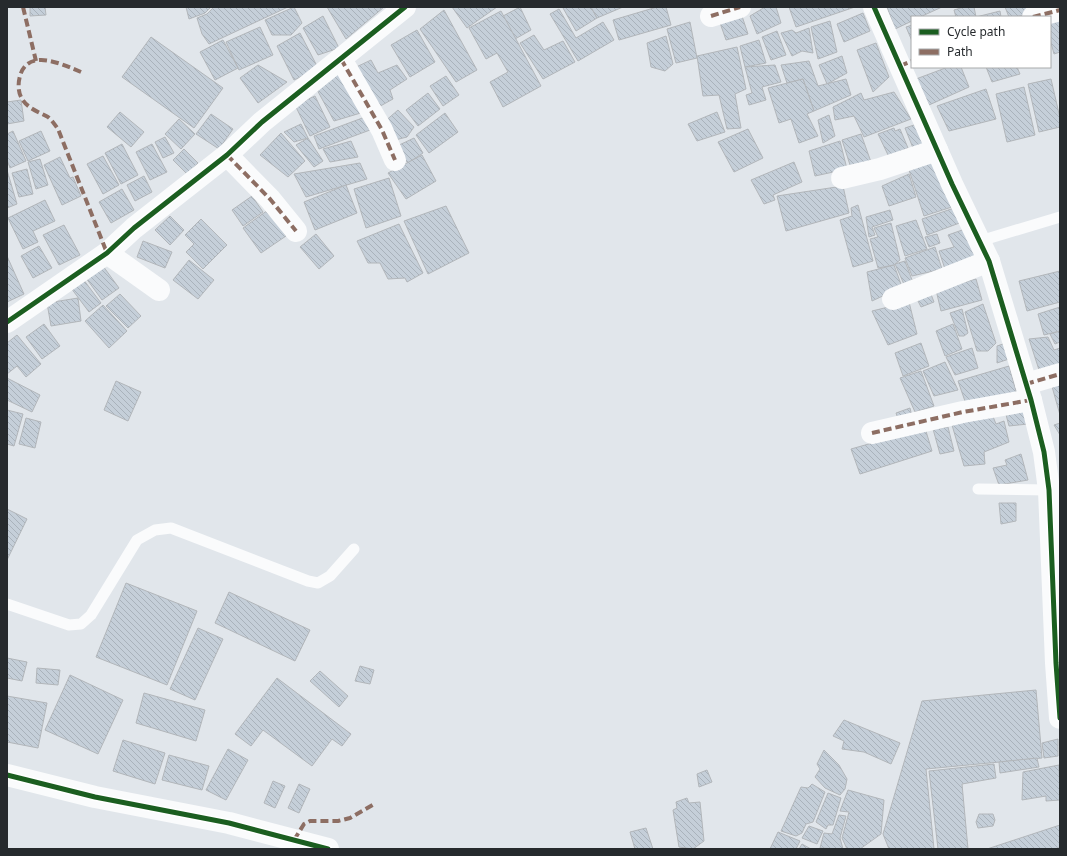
<svg xmlns="http://www.w3.org/2000/svg" width="1067" height="856" font-family="'Noto Sans',sans-serif">
	<defs>
		<pattern id="building-back-hatch" width="6" height="6" patternUnits="userSpaceOnUse"><rect width="6" height="6" fill="#c5cfd9"/><path d="M-1 5l2 2M0 0l6 6M5-1l2 2" fill="none" stroke="#a9b2bb"/></pattern>
	</defs>
	<rect width="100%" height="100%" fill="#e1e6eb"/>
	<g fill="url(#building-back-hatch)" stroke="#b2b6ba">
		<path d="M30,7H45L46,15L30,16Z"/>
		<path d="M186,7H211L205,13L189,19Z"/>
		<path d="M214,7H288L209,44L202,34L197,18L207,14Z"/>
		<path d="M294,7L302,23L291,35H272L265,20Z"/>
		<path d="M327,7H384L346,39Z"/>
		<path d="M452,7H497L467,28Z"/>
		<path d="M520,7L531,30L515,39L503,16Z"/>
		<path d="M565,7H591L597,18L576,31L563,8Z"/>
		<path d="M591,7H623L597,18Z"/>
		<path d="M657,7H666L671,25L619,40L613,20Z"/>
		<path d="M765,7H776L781,23L757,34L750,16Z"/>
		<path d="M789,7H855L796,27Z"/>
		<path d="M887,7H942L920,17H912V21L895,29Z"/>
		<path d="M964,7H974L976,17H956L954,10Z"/>
		<path d="M1005,7H1032L1033,12L1016,17H1009Z"/>
		<path d="M559,9L576,38L603,22L614,40L578,61L550,14Z"/>
		<path d="M444,10L477,70L456,82L420,29Z"/>
		<path d="M501,11L541,86L503,107L490,82L508,72L497,53L486,59L469,28Z"/>
		<path d="M1000,11L1001,17H976Z"/>
		<path d="M741,13L748,34L726,40L718,17Z"/>
		<path d="M863,13L870,31L844,42L837,24Z"/>
		<path d="M1060,14V52L1054,54L1050,39V17Z"/>
		<path d="M323,16L339,48L318,55L303,28Z"/>
		<path d="M830,21L837,52L818,59L811,27Z"/>
		<path d="M690,22L697,58L676,63L667,29Z"/>
		<path d="M912,25V41L906,27Z"/>
		<path d="M260,27L273,55L239,70L226,42Z"/>
		<path d="M809,28L813,53L802,51L792,56L781,33L792,30L796,33Z"/>
		<path d="M417,30L435,62L410,77L391,45Z"/>
		<path d="M777,31L786,55L771,60L762,37Z"/>
		<path d="M300,33L317,66L309,73L294,80L277,46Z"/>
		<path d="M534,35L544,50L563,41L575,62L543,79L520,43Z"/>
		<path d="M666,36L673,64L665,71L651,67L647,43Z"/>
		<path d="M151,37L223,88L194,128L122,77Z"/>
		<path d="M223,40L238,68L215,80L200,52Z"/>
		<path d="M759,40L766,63L745,67L740,46Z"/>
		<path d="M876,43L889,77L873,92L857,50Z"/>
		<path d="M737,47L746,89L735,94L741,128L727,129L719,95L703,96L697,56Z"/>
		<path d="M842,56L847,73L827,84L819,65Z"/>
		<path d="M371,60L378,73L397,65L407,79L390,90L393,99L375,109L352,69Z"/>
		<path d="M809,61L818,86L846,79L851,95L814,111L803,79L787,83L781,65Z"/>
		<path d="M258,65L287,82L258,103L240,78Z"/>
		<path d="M775,65L781,82L762,87L766,100L749,105L746,95L752,93L745,67Z"/>
		<path d="M948,67H961L969,87L929,105L916,79Z"/>
		<path d="M986,67H1017L1020,74L992,82Z"/>
		<path d="M343,71L364,112L334,121L315,86Z"/>
		<path d="M446,76L459,95L443,106L430,86Z"/>
		<path d="M803,79L814,111L807,114L818,136L799,143L791,119L779,123L768,88Z"/>
		<path d="M1051,79L1060,118V127L1039,132L1028,84Z"/>
		<path d="M1024,87L1035,135L1007,142L996,94Z"/>
		<path d="M986,89L996,119L949,131L937,106Z"/>
		<path d="M894,92L911,119L864,137L854,116L835,120L833,107L861,93L864,100Z"/>
		<path d="M428,93L440,109L418,126L406,110Z"/>
		<path d="M315,96L330,127L310,136L295,105Z"/>
		<path d="M21,100L24,121L7,124V102Z"/>
		<path d="M398,110L414,127L407,137L395,140L383,123Z"/>
		<path d="M120,112L144,132L131,147L107,127Z"/>
		<path d="M717,112L725,132L697,141L688,124Z"/>
		<path d="M445,113L458,132L429,153L416,135Z"/>
		<path d="M211,114L233,129L219,149L196,134Z"/>
		<path d="M829,115L835,136L823,143L818,120Z"/>
		<path d="M365,117L370,130L319,149L314,136Z"/>
		<path d="M179,119L195,134L181,149L165,134Z"/>
		<path d="M923,122L930,141L913,148L905,128Z"/>
		<path d="M301,124L308,138L294,142L284,132Z"/>
		<path d="M894,128L895,131L900,129L908,148L889,157L878,134Z"/>
		<path d="M748,129L763,158L734,172L718,142Z"/>
		<path d="M13,131L26,161L10,168L7,160V134Z"/>
		<path d="M41,131L50,151L28,161L19,141Z"/>
		<path d="M281,133L305,161L288,177L260,155Z"/>
		<path d="M861,134L871,162L851,168L842,140Z"/>
		<path d="M165,137L174,153L163,158L155,142Z"/>
		<path d="M308,138L323,161L314,167L296,145Z"/>
		<path d="M414,138L423,153L408,163L395,147Z"/>
		<path d="M351,141L358,157L330,162L323,149Z"/>
		<path d="M840,141L847,169L815,176L809,151Z"/>
		<path d="M122,144L138,175L121,184L105,153Z"/>
		<path d="M152,144L167,172L150,180L136,152Z"/>
		<path d="M184,149L198,163L187,174L173,160Z"/>
		<path d="M422,155L436,181L406,199L388,173Z"/>
		<path d="M103,156L119,185L103,194L87,164Z"/>
		<path d="M60,157L70,178L73,177L81,196L62,205L44,165Z"/>
		<path d="M938,157L958,205L924,216L909,170Z"/>
		<path d="M40,159L48,185L36,189L28,162Z"/>
		<path d="M794,162L802,182L773,195L775,200L764,204L751,180Z"/>
		<path d="M360,163L367,179L306,197L294,174Z"/>
		<path d="M27,169L33,194L19,197L12,173Z"/>
		<path d="M7,170L17,204L7,208Z"/>
		<path d="M909,174L916,197L889,206L882,186Z"/>
		<path d="M144,176L152,192L135,201L127,185Z"/>
		<path d="M389,178L401,216L366,228L354,189Z"/>
		<path d="M346,185L357,213L315,230L304,202Z"/>
		<path d="M843,186L849,213L786,231L777,196Z"/>
		<path d="M122,189L134,210L111,223L99,202Z"/>
		<path d="M252,196L263,212L243,226L232,210Z"/>
		<path d="M45,200L55,221L33,231L38,242L23,249L8,218Z"/>
		<path d="M858,205L873,261L853,267L840,220L852,216L851,208Z"/>
		<path d="M446,206L469,253L428,274L404,221Z"/>
		<path d="M960,206L965,221L927,235L922,219Z"/>
		<path d="M268,210L286,236L261,253L243,228Z"/>
		<path d="M890,210L893,220L872,227L875,235L869,237L866,217Z"/>
		<path d="M170,216L184,230L170,245L155,230Z"/>
		<path d="M201,219L227,245L203,269L186,252L194,244L185,235Z"/>
		<path d="M916,220L927,249L905,256L896,226Z"/>
		<path d="M891,223L900,260L894,265L878,268L870,239L878,237L874,228Z"/>
		<path d="M399,224L423,273L407,282L405,278L388,279L380,263H368L357,241Z"/>
		<path d="M64,225L80,255L59,265L43,235Z"/>
		<path d="M965,229L977,260L946,272L939,251L954,247L948,235Z"/>
		<path d="M316,234L334,256L319,269L300,247Z"/>
		<path d="M937,234L940,243L929,247L925,237Z"/>
		<path d="M143,241L172,252L165,268L137,257Z"/>
		<path d="M39,246L52,268L33,278L21,256Z"/>
		<path d="M935,247L942,269L912,276L905,258Z"/>
		<path d="M7,256L24,294L7,302Z"/>
		<path d="M189,260L214,280L198,299L173,280Z"/>
		<path d="M905,261L912,280L937,272L907,291L895,264Z"/>
		<path d="M894,265L902,287L872,301L867,272Z"/>
		<path d="M103,266L119,288L102,300L86,278Z"/>
		<path d="M1060,271V302L1027,311L1019,281Z"/>
		<path d="M83,279L101,303L89,312L71,288Z"/>
		<path d="M976,279L982,300L941,311L936,290Z"/>
		<path d="M929,289L934,302L921,307L915,295Z"/>
		<path d="M120,294L141,316L128,328L106,306Z"/>
		<path d="M78,298L81,321L51,326L47,303Z"/>
		<path d="M909,302L917,334L888,345L872,311Z"/>
		<path d="M983,304L996,343L988,351H977L965,312Z"/>
		<path d="M103,305L127,331L109,348L85,321Z"/>
		<path d="M1060,307V331L1044,335L1038,314Z"/>
		<path d="M962,309L968,333L964,336H959L950,313Z"/>
		<path d="M44,324L60,346L42,359L26,337Z"/>
		<path d="M953,324L962,349L945,356L936,331Z"/>
		<path d="M1060,331V342L1055,344L1050,334Z"/>
		<path d="M17,335L41,364L26,377L17,366L7,374V343Z"/>
		<path d="M1048,337L1054,350L1060,348V371L1041,376L1029,339Z"/>
		<path d="M1009,342L1012,358L997,363V346Z"/>
		<path d="M921,343L929,366L903,376L895,353Z"/>
		<path d="M972,348L978,368L955,375L946,357Z"/>
		<path d="M945,362L958,390L934,396L923,371Z"/>
		<path d="M1009,366L1017,395L967,407L958,381Z"/>
		<path d="M921,371L934,406L915,412L900,378Z"/>
		<path d="M7,378L40,395L32,412L7,400Z"/>
		<path d="M1060,379V415L1051,383Z"/>
		<path d="M116,381L141,392L128,421L104,410Z"/>
		<path d="M1022,404L1028,424L1009,426L1004,407Z"/>
		<path d="M910,408L913,421L900,424L896,413Z"/>
		<path d="M7,410L23,414L14,446L7,444Z"/>
		<path d="M992,414L996,424L1004,421L1009,442L984,452L985,464L964,466L952,425Z"/>
		<path d="M26,418L41,422L35,448L19,444Z"/>
		<path d="M1060,423V435L1054,425Z"/>
		<path d="M948,427L954,451L940,454L933,429Z"/>
		<path d="M925,428L932,451L860,474L851,449Z"/>
		<path d="M1021,454L1028,480L999,485L993,468L1007,465L1005,460Z"/>
		<path d="M999,503H1016V521L1001,524Z"/>
		<path d="M7,509L27,519L7,560Z"/>
		<path d="M126,583L197,611L167,685L96,657Z"/>
		<path d="M229,592L310,630L295,661L215,623Z"/>
		<path d="M198,628L223,639L195,700L170,689Z"/>
		<path d="M7,658L27,662L22,681L7,678Z"/>
		<path d="M360,666L374,670L370,684L355,681Z"/>
		<path d="M37,668L60,670L58,685L36,683Z"/>
		<path d="M320,671L348,696L339,707L310,681Z"/>
		<path d="M70,675L123,700L98,754L45,730Z"/>
		<path d="M277,678L351,734L342,746L332,739L312,766L263,730L251,746L235,734Z"/>
		<path d="M1036,690L1042,758L926,769L934,849H889L883,834L922,701Z"/>
		<path d="M144,693L205,710L196,741L136,723Z"/>
		<path d="M7,696L47,703L38,748L7,742Z"/>
		<path d="M844,720L900,743L891,764L864,752L842,749L844,741L833,736Z"/>
		<path d="M1058,739V756L1044,758L1042,743Z"/>
		<path d="M123,740L165,753L155,784L113,771Z"/>
		<path d="M228,749L248,760L226,800L206,790Z"/>
		<path d="M824,750L839,765L847,779L845,789L840,795L825,788L815,777L820,769L817,764Z"/>
		<path d="M169,755L209,766L202,790L162,780Z"/>
		<path d="M1037,758L1039,767L1000,773L999,762Z"/>
		<path d="M994,764L996,778L962,784L968,849H938L929,771Z"/>
		<path d="M1059,765L1060,800L1046,801V796L1022,800L1023,772Z"/>
		<path d="M707,770L712,782L699,787L697,774Z"/>
		<path d="M273,781L285,786L275,808L264,803Z"/>
		<path d="M299,784L310,789L299,813L288,808Z"/>
		<path d="M812,784L825,792L813,822L806,824L802,833L796,836L781,831L801,787L808,788Z"/>
		<path d="M848,790L884,800L881,834L860,849H847L842,838L849,812L840,811Z"/>
		<path d="M828,793L841,798L833,825H828L826,829L816,822Z"/>
		<path d="M687,798L689,803L700,802L704,841L693,849L679,847L673,810L677,808L676,802Z"/>
		<path d="M979,814H993L995,820L993,826L978,828L976,822Z"/>
		<path d="M839,815L846,816L840,838L843,849L820,848L824,833L832,834Z"/>
		<path d="M1060,825V847L1055,849H987Z"/>
		<path d="M809,826L823,831L817,844L802,838Z"/>
		<path d="M646,828L653,849H635L630,832Z"/>
		<path d="M778,832L800,841L796,849H770Z"/>
		<path d="M802,844L811,849H799Z"/>
	</g>
	<g fill="none" stroke-linecap="round" stroke-linejoin="round">
		<g stroke="#fafbfc" stroke-width="11">
			<path d="M980,241L1060,217"/>
			<path d="M978,489L1049,490"/>
			<path d="M7,604L69,625L81,624L91,615L137,540L155,530L171,528L308,581L318,583L330,576L354,549"/>
		</g>
		<g stroke="#fafbfc" stroke-width="22">
			<path d="M874,7L952,184L989,261L1031,400L1044,452L1049,490L1056,663L1060,718"/>
			<path d="M711,16L740,7"/>
			<path d="M1033,17L1060,10"/>
			<path d="M341,59L382,130L395,160"/>
			<path d="M227,155L270,199L296,231"/>
			<path d="M842,178L880,169L937,150"/>
			<path d="M107,253L159,290"/>
			<path d="M893,299L989,261"/>
			<path d="M7,322L107,253L134,228L227,155L262,122L405,7"/>
			<path d="M1026,384L1060,374"/>
			<path d="M872,433L963,412L1031,400"/>
			<path d="M7,775L95,797L229,823L328,849"/>
		</g>
		<g stroke="#8d6e63" stroke-width="4" stroke-dasharray="8 4" stroke-linecap="butt">
			<path d="M23,7L36,61"/>
			<path d="M711,16L740,7"/>
			<path d="M1033,17L1060,10"/>
			<path d="M341,59L382,130L395,160"/>
			<path d="M900,66L912,61"/>
			<path d="M81,72C64,65 28,47 20,76C18,83 18,91 21,97C26,108 39,112 48,117C52,120 55,125 58,129L107,253"/>
			<path d="M227,155L270,199L296,231"/>
			<path d="M1026,384L1060,374"/>
			<path d="M872,433L963,412L1031,400"/>
			<path d="M294,840L304,824L310,821H338L350,818L376,803"/>
		</g>
		<defs>
			<g id="cycleway">
				<path d="M874,7L952,184L989,261L1031,400L1044,452L1049,490L1056,663L1060,718"/>
				<path d="M7,322L107,253L134,228L227,155L262,122L405,7"/>
				<path d="M7,775L95,797L229,823L328,849"/>
			</g>
		</defs>
		<use href="#cycleway" stroke="#fff" stroke-width="8"/>
		<use href="#cycleway" stroke="#1b5e20" stroke-width="5"/>
	</g>
	<rect width="1067" height="856" fill="none" stroke="#262a2d" stroke-width="16"/>
	<rect x="911" y="16" width="140" height="52" fill="#ffffff" stroke="#a8aaab"/>
	<rect x="919" y="29" width="20" height="6" fill="#1b5e20" stroke="#a8aaab"/>
	<text x="947" y="36" font-size="12" fill="#262a2d">Cycle path</text>
	<rect x="919" y="49" width="20" height="6" fill="#8d6e63" stroke="#a8aaab"/>
	<text x="947" y="56" font-size="12" fill="#262a2d">Path</text>
</svg>
